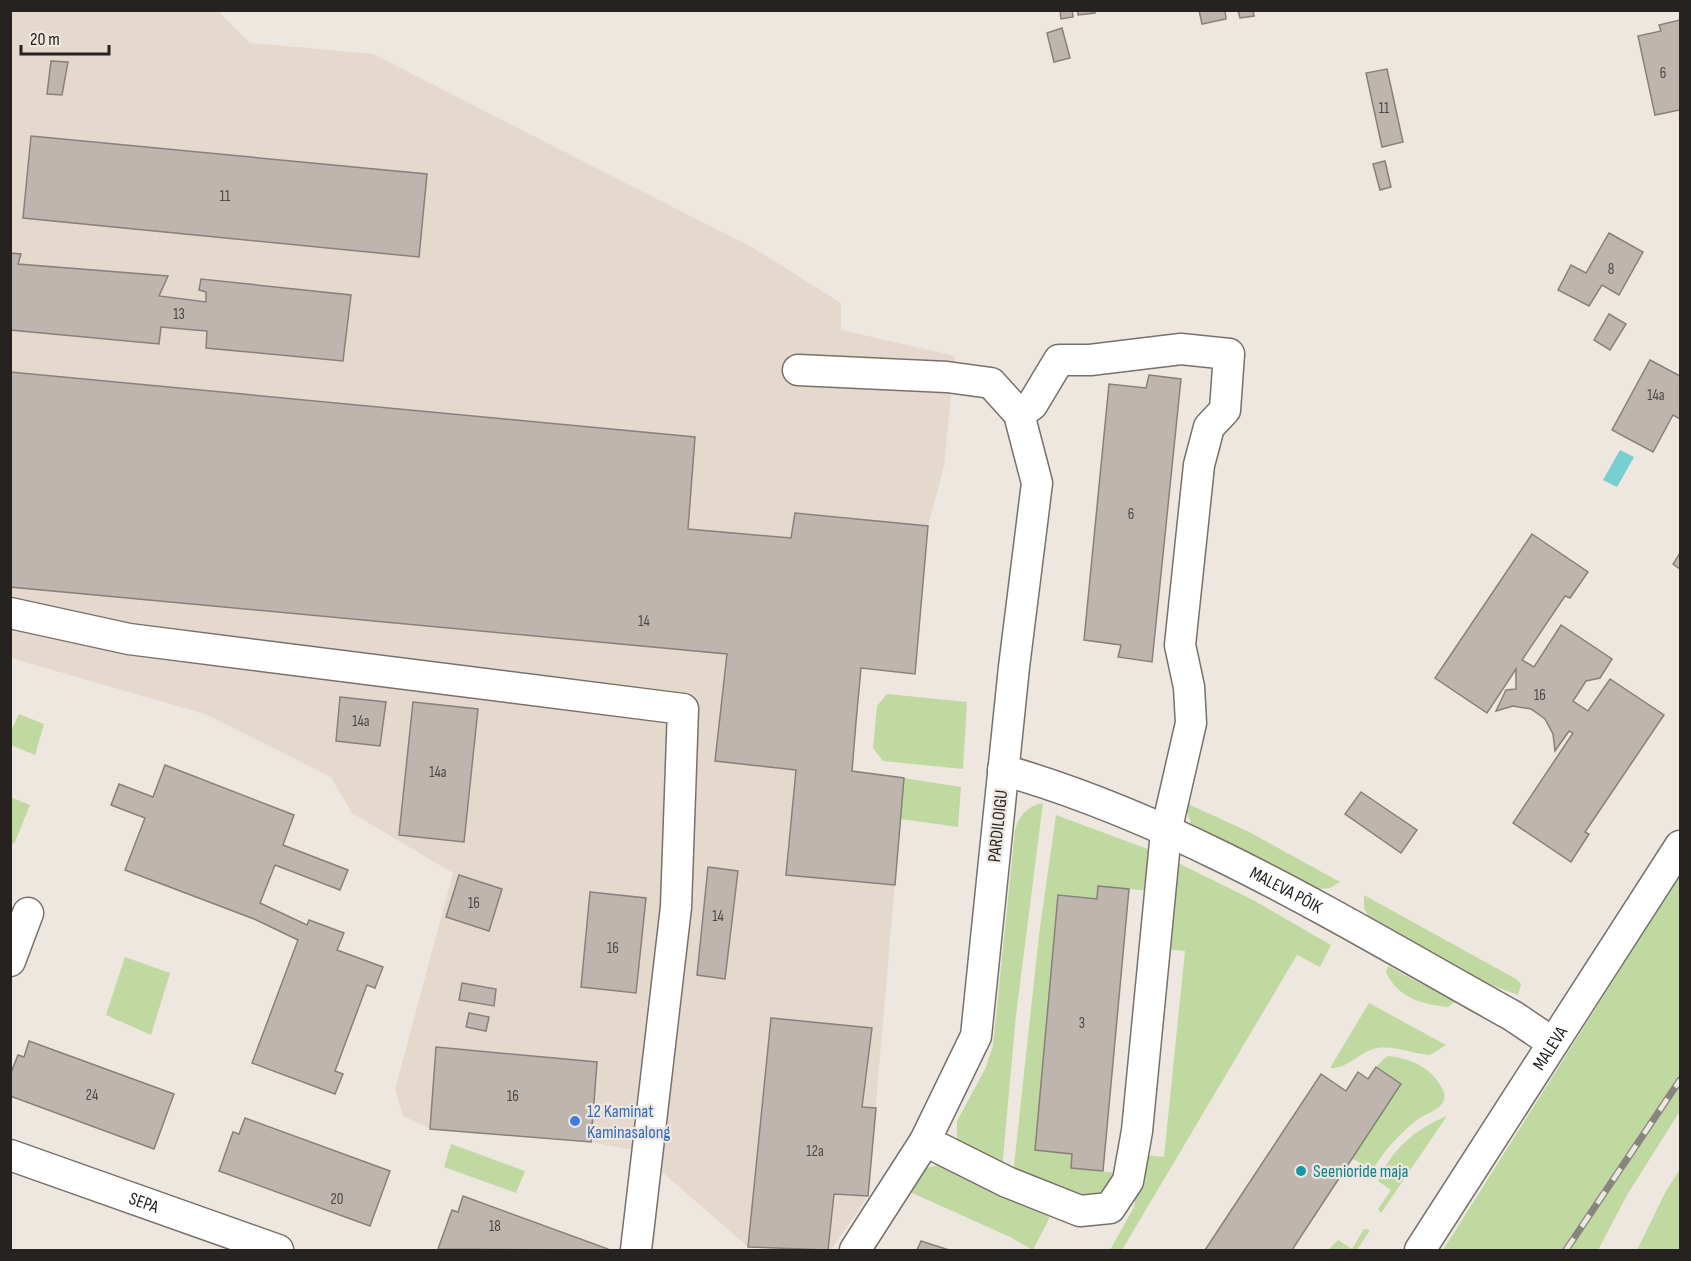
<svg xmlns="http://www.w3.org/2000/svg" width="1691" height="1261" font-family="'Sofia Sans Condensed',sans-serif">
	<rect width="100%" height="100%" fill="#eee7df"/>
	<path fill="#e5d8cc" d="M10,11H218L250,43L373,54L755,249L841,303V330L955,356L944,466L928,526L915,674L861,668L852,771L904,778L868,1196L831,1250L748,1247L638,1151L591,1142L430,1129L403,1116L395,1090L453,873L352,813L331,777L205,714L11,658Z"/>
	<g fill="#c0d9a0">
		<path d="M887,694L967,702L963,769L883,761L873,748L877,706Z"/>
		<path d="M19,714L44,724L35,755L11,745V731Z"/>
		<path d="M904,778L961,787L958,827L901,819Z"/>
		<path d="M10,797L30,805L14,844L11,843Z"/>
		<path d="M1184,802L1251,833L1340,882L1330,888L1317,889L1191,824Z"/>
		<path d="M1043,803L1016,1015L1002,1169L963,1151L957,1140V1121L985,1069L993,1046L1015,830C1019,815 1028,806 1043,803Z"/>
		<path d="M1056,815L1153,851L1151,891L1099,886L1097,899L1059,895L1035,1150L1072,1154L1071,1168L1119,1173L1096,1203L1013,1175L1039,935Z"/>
		<path d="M1172,860L1253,900L1331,945L1320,967L1297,955L1122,1250H1110L1134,1207L1143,1155L1164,1157L1185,951L1167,949Z"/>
		<path d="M1680,875V1111L1627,1195L1598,1250H1443Z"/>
		<path d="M1364,895L1516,979L1521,984L1518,995L1486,983L1370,919L1364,908Z"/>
		<path d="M125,957L170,973L151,1035L106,1015Z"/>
		<path d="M1388,966L1455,1002L1448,1007C1421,1004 1398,998 1386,972Z"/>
		<path d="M1369,1003L1446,1045L1430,1055C1412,1054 1392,1044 1373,1049C1358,1054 1347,1069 1330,1068Z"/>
		<path d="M1387,1056C1410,1058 1431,1067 1442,1088C1445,1093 1446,1100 1441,1105C1435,1112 1424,1114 1417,1120C1399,1134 1385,1150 1373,1169L1351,1158L1401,1084L1376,1067Z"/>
		<path d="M1447,1116L1381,1213L1378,1209L1391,1190L1378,1181C1392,1149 1415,1129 1447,1116Z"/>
		<path d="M451,1144L525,1171L516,1193L444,1167Z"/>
		<path d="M944,1164L1048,1214L1049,1219L1033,1250L1010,1237L910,1192L926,1168Z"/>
		<path d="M1680,1169V1250H1637L1666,1191Z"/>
		<path d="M1364,1229L1370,1230L1357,1250H1328L1338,1240L1352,1249Z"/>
	</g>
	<path fill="#77cfd2" d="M1620,450L1634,457L1617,487L1603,480Z"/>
	<g fill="#beb5af" stroke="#88807a" stroke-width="1.5">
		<path d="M1060,10H1072L1073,17L1061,19Z"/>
		<path d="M1078,10H1095V13L1078,15Z"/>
		<path d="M1199,10H1225L1226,19L1202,24Z"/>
		<path d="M1238,10H1253L1254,16L1240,18Z"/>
		<path d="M1680,20V110L1655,115L1638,36L1661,31L1659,25Z"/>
		<path d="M1062,28L1070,58L1054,62L1047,33Z"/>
		<path d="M51,61L68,62L62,95L47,94Z"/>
		<path d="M1387,69L1403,142L1382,147L1366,73Z"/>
		<path d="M31,136L427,174L419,257L23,218Z"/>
		<path d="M1385,161L1391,187L1380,190L1373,164Z"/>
		<path d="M1609,233L1643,252L1619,295L1602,285L1589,306L1558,290L1571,265L1586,273Z"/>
		<path d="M10,253L21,254L18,264L168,276L159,296L206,302V292L199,290L201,279L351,295L343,361L206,348L207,331L183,329L161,327L159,344L10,330Z"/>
		<path d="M1609,314L1626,324L1610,350L1594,340Z"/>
		<path d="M1650,360L1680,376V419L1673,415L1653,452L1612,430Z"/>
		<path d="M10,372L695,437L688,529L791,538L795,513L928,526L915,674L861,668L856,722L852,771L904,778L895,885L786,875L796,770L715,761L727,654L10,587Z"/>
		<path d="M1149,375L1181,379L1152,662L1118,657L1121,645L1084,640L1109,384L1146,388Z"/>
		<path d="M1532,534L1588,572L1570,598L1565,596L1522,660L1534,667L1561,625L1612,659L1600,678L1586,681L1573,701L1588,711L1610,679L1664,715L1585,832L1589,834L1571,862L1513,823L1573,733L1569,731L1555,751L1553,734L1545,719L1531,709L1513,706L1496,711L1506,690L1516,689V669L1487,713L1435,678Z"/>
		<path d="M1680,553V569L1673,564Z"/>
		<path d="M340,697L386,702L380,746L336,741Z"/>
		<path d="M413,702L478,709L464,842L399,835Z"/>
		<path d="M165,765L294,815L283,845L348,870L340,890L275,865L260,903L307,925L309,920L344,933L337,950L383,967L375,988L367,985L335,1071L343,1074L335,1094L252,1063L298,940L254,919L125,870L145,818L111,805L119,784L153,797Z"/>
		<path d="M1361,792L1417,830L1401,853L1345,814Z"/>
		<path d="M708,867L738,871L725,979L697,975Z"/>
		<path d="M459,875L502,889L489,931L446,917Z"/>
		<path d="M1098,886L1129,889L1103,1171L1071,1168L1072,1154L1035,1150L1058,895L1097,899Z"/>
		<path d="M590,892L646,898L636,993L581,987Z"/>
		<path d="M462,983L496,989L494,1006L459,1000Z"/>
		<path d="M469,1013L489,1017L486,1031L466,1027Z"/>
		<path d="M771,1018L872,1028L862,1107L876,1108L868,1196L834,1194L828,1250L748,1247Z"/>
		<path d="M29,1041L174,1094L154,1149L10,1096V1075L18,1055L24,1057Z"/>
		<path d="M436,1047L597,1062L591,1142L430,1129Z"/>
		<path d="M1376,1067L1401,1084L1292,1250H1205L1321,1074L1346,1091L1358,1072L1368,1079Z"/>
		<path d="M245,1118L390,1171L370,1226L219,1171L233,1132L239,1134Z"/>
		<path d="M463,1196L608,1249V1250L438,1249L452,1210L458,1212Z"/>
		<path d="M921,1241L949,1250H917Z"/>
	</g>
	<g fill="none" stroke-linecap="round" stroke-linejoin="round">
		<defs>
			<g id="minor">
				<path d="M798,370L947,377L991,383L1019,414L1037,483L1014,667L976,1036L925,1141L855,1250"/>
				<path d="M10,613L129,639L683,709L676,907L636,1250"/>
				<path id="s1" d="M1003,770C1185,822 1349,925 1513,1016L1553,1043"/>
				<path d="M10,961L28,913"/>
				<path d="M925,1141L1007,1182L1080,1211L1110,1208L1128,1181L1137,1131L1166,832L1191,723L1189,687L1180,645L1199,465L1209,427L1225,410L1229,354L1181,349L1090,360H1059L1032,405L1019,414"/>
				<path id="s2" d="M10,1155L278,1250"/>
				<path id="s3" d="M1420,1250L1680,846"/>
			</g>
		</defs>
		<use href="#minor" stroke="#78716b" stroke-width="33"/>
		<use href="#minor" stroke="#fff" stroke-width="30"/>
		<defs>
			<path id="rail" d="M1566,1250L1680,1080"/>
		</defs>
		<use href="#rail" stroke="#89847f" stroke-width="7"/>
		<use href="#rail" stroke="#eee7df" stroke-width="4.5" stroke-dasharray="14" stroke-linecap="butt"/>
	</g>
	<circle fill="#3f7fe0" stroke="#eee7df" stroke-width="2" cx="575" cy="1121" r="6"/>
	<circle fill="#0f9aa8" stroke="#eee7df" stroke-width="2" cx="1301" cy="1171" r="6"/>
	<g text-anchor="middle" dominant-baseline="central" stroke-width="4.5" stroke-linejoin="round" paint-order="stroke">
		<g font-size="15" fill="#4b4744">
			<text x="1663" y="73">6</text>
			<text x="1384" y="108">11</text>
			<text x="225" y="196">11</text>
			<text x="1611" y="269">8</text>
			<text x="179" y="314">13</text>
			<text x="1656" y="395">14a</text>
			<text x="1131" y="514">6</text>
			<text x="644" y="621">14</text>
			<text x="1540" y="695">16</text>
			<text x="361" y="721">14a</text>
			<text x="438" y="772">14a</text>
			<text x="474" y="903">16</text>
			<text x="718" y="916">14</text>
			<text x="613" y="948">16</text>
			<text x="1082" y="1023">3</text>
			<text x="92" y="1095">24</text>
			<text x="513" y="1096">16</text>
			<text x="815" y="1151">12a</text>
			<text x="337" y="1199">20</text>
			<text x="495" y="1226">18</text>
		</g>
		<g font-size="18" fill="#252220" stroke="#eee7df">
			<text transform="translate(998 826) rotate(-84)">PARDILOIGU</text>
			<text stroke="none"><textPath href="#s1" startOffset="308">MALEVA PÕIK</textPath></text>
			<text stroke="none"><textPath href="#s3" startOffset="240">MALEVA</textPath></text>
			<text stroke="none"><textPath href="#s2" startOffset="142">SEPA</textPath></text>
		</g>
		<g font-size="18" fill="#366cbe" stroke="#eee7df" text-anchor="start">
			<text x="587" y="1111">12 Kaminat<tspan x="587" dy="21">Kaminasalong</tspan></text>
		</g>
		<g font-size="18" fill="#0d838f" stroke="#eee7df" text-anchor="start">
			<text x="1313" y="1171">Seenioride maja</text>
		</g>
	</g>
	<rect width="1691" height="1261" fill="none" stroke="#252220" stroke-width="24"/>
	<path d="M21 45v9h88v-9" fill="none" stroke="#252220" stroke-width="3"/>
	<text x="30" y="45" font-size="18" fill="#252220" stroke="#eee7df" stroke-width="4.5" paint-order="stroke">20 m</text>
</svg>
